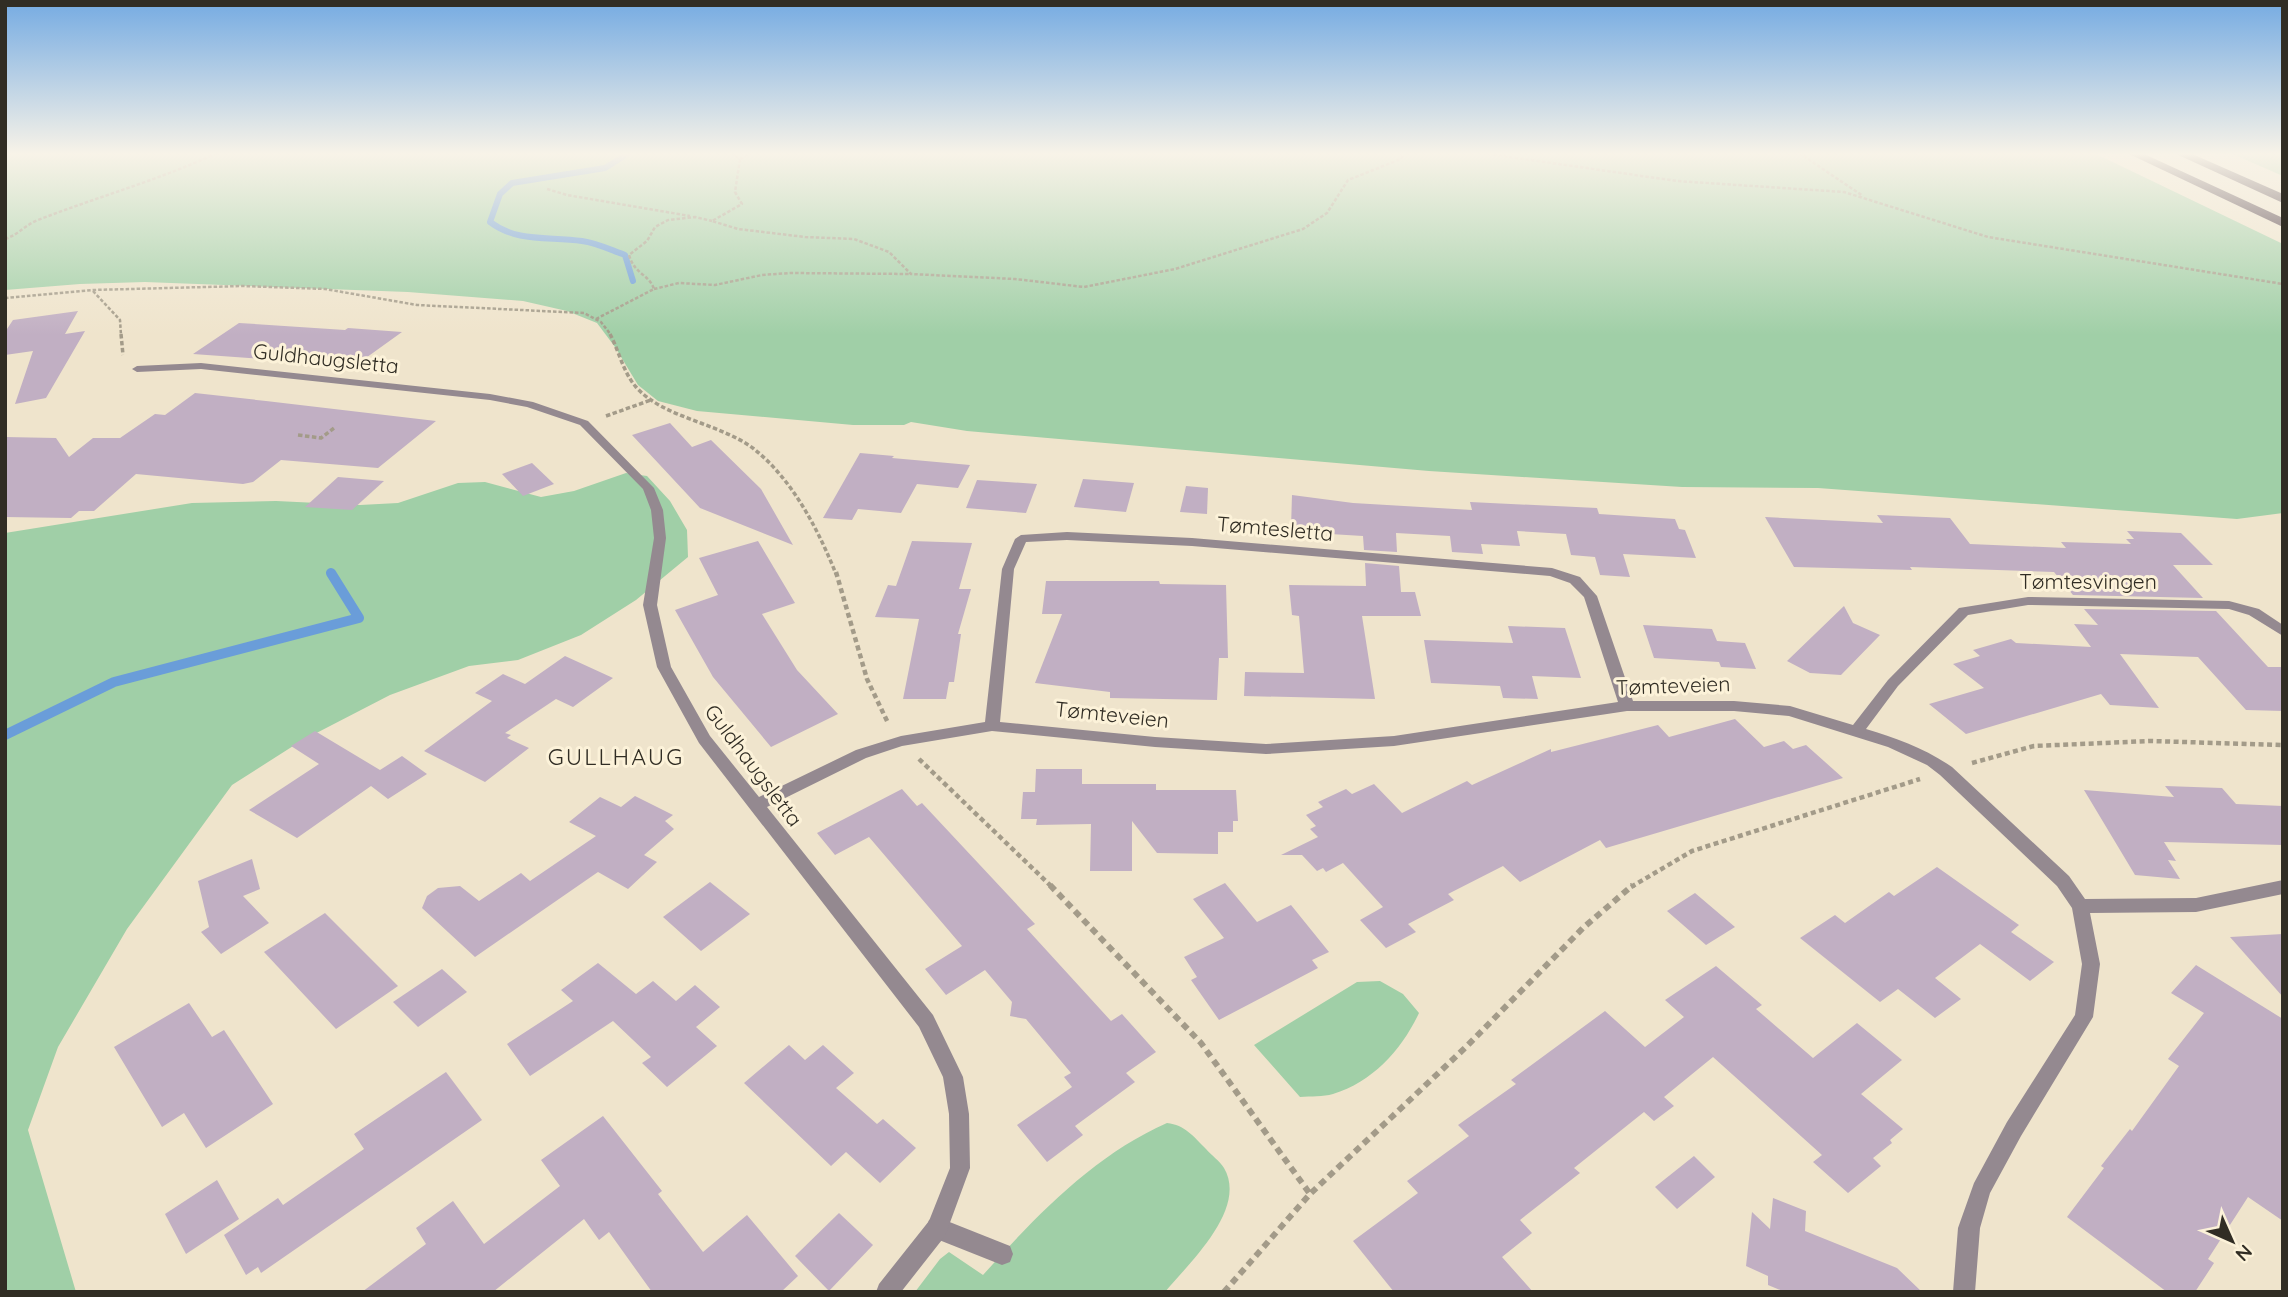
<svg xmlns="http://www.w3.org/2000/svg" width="2288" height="1297" font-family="Quicksand,sans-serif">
	<rect width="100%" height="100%" fill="#efe4cc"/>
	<g fill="#a0cfa7">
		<path d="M5,153H2094L2283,244V513L2237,519L1818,488L1682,487L1429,471L967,431L911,422L904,425H853L697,411L658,401L638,385L615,347L597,323L567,311L523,301L408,292L145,282L80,284L5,290Z"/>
		<path d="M2230,153H2283V176Z"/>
		<path d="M626,473L647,476L670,501L687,530L688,557L636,600L581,635L518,660L469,666L390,695L301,741L232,785L127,929L58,1047L28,1130L76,1292H5V533L192,503L276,501L360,505L398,503L458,483L485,482L541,497L574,491Z"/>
		<path d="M1380,981L1403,994L1419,1013C1402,1049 1373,1082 1333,1094C1323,1097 1311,1096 1300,1097L1254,1045L1357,982Z"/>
		<path d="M1167,1123C1185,1125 1193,1136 1206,1149C1211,1155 1220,1161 1224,1168C1248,1209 1189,1263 1165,1292H915L940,1259L949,1252L983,1275C1035,1217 1094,1155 1167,1123Z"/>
	</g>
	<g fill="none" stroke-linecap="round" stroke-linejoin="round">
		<path stroke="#6a9dd9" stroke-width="6" d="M629,153L605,168L512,183L500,194L490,222C518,243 549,236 582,241C597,243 611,250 625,255L633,281"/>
		<path stroke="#6a9dd9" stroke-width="10" d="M5,735L114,682L359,618L331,573"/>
	</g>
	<g fill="#c1afc3">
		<path d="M78,311L65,334L85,331L46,398L15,404L33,351L5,355V332L13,320Z"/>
		<path d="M239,323L345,330L348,328L402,332L363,360L285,353L276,360L193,354Z"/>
		<path d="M195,393L266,401L436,421L378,468L281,460L253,482L243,484L136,474L94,511H79L71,518L5,517V437L56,438L69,457L93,438H120L155,414L165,415Z"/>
		<path d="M670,423L692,447L711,440L761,489L793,545L700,508L632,435Z"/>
		<path d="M860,453L894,456L892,458L970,465L958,488L917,484L901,513L858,509L852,520L823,518Z"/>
		<path d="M532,463L554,484L523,496L502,474Z"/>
		<path d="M338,477L384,481L352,510L305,507Z"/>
		<path d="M1083,479L1134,483L1126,512L1074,507Z"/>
		<path d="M977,480L1037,484L1026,513L966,508Z"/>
		<path d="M1186,486L1208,488L1207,514L1180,512Z"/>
		<path d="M1292,495L1353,503L1472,510L1470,502L1597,508L1599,514L1675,519L1679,529L1685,530L1696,558L1623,554L1630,577L1600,575L1595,557L1571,555L1566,534L1517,531L1520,546L1481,544L1483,554L1452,552L1450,536L1396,533L1397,552L1364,550L1363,536L1297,532V528H1291Z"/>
		<path d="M1877,515L1950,518L1970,544L2066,548L2061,542L2131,544L2126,539H2134L2127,531L2181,533L2213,565H2173L2203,598L2073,595L2054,572L1910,567L1912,570L1794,567L1765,517L1883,523Z"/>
		<path d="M758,541L795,603L762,614L797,670L838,714L771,747L713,677L675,610L718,595L699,558Z"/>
		<path d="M912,541L972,543L959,589H971L958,634H961L954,682H949L946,699H903L919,619L875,617L888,585L896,586Z"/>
		<path d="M1365,563L1399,566L1401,592H1415L1421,616H1362L1375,699L1244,696L1245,672L1304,673L1299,616L1292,615L1289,585L1366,586Z"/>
		<path d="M1046,581H1159L1160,584L1226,585L1228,658H1219L1217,700L1110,698V692L1035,683L1062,614H1042Z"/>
		<path d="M1844,606L1853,623L1880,635L1841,675L1810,673L1787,661Z"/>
		<path d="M2084,609L2216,611L2268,667H2283V711L2246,710L2198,657L2120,654L2159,708L2110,705L2101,694L1966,734L1929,704L1984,688L1953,664L1980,656L1973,650L2011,639L2016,643L2091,647L2074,624L2098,625Z"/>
		<path d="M1643,625L1712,629L1717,641L1745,643L1756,669L1721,667L1719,662L1654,658Z"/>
		<path d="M1508,626L1565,628L1581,678L1532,676L1538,699L1503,698L1500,686L1431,683L1424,640L1513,643Z"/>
		<path d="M565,656L613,678L573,707L556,699L505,733L511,735L507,738L529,748L485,782L424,751L492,701L475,693L503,674L525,684Z"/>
		<path d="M1735,719L1764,747L1784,741L1793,749L1806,745L1843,778L1606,848L1600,840L1520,882L1503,866L1448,894L1454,900L1408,924L1416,932L1386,948L1360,920L1383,907L1343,863L1326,872L1323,868L1317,871L1302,855H1281L1318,837L1310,829L1316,826L1306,815L1323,807L1318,802L1346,789L1352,794L1374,784L1402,813L1467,781L1472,785L1551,749V752L1658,725L1669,737Z"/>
		<path d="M315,731L380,770L402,756L427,774L388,799L371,786L297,838L249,810L319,764L291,746Z"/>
		<path d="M1036,769H1082V784H1156V790H1236L1238,821H1233V832H1218V854L1157,853L1132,821V871H1090L1091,824L1036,825L1037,819H1021L1023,792H1035Z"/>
		<path d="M2165,786L2222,788L2236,804L2283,806V845L2164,842L2176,861L2168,860L2180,879L2135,875L2084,790L2174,797Z"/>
		<path d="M902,789L917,806L922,803L1035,924L1027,929L1111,1021L1122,1014L1156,1052L1126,1073L1135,1082L1075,1126L1083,1135L1047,1162L1017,1125L1072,1087L1064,1077L1071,1073L1026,1019L1010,1016L1012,1002L985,970L946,995L925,969L962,946L869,837L835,855L817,833Z"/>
		<path d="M635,796L673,815L665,821L674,829L644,855L657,862L628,889L598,872L475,957L422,908L427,896L438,888L460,886L479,901L521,873L530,881L596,836L569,822L600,797L621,807Z"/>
		<path d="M252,859L260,889L243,896L269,923L221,954L201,932L209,927L198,881Z"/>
		<path d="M1937,867L2019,925L2011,932L2054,962L2030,981L1980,944L1935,978L1961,999L1935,1018L1898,989L1880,1002L1800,938L1835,915L1845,923L1889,892L1894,896Z"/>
		<path d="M710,882L750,914L701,951L663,917Z"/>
		<path d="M1225,883L1257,922L1291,905L1329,952L1312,960L1318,968L1219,1020L1191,980L1197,977L1184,957L1224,938L1193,899Z"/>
		<path d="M1695,893L1735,927L1706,945L1667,911Z"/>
		<path d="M325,913L398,986L336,1029L264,952Z"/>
		<path d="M2283,934V997L2230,937Z"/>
		<path d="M598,963L636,994L653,981L676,1001L695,985L720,1007L696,1027L717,1046L667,1087L642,1063L651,1057L613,1021L530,1076L507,1044L573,1001L561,990Z"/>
		<path d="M2196,965L2283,1019V1221L2248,1197L2208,1259L2214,1263L2195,1292H2167L2067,1217L2104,1168L2101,1166L2130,1129L2132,1131L2179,1066L2168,1059L2204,1013L2171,993Z"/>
		<path d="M1716,966L1762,1005L1756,1009L1813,1058L1857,1023L1902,1060L1861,1094L1903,1129L1890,1140L1892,1143L1873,1158L1881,1166L1848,1193L1813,1162L1822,1155L1713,1057L1664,1097L1674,1106L1654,1121L1644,1112L1574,1168L1580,1173L1520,1220L1532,1233L1502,1257L1533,1292H1394L1353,1241L1418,1193L1407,1181L1469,1136L1458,1125L1516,1084L1511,1080L1605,1011L1645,1047L1684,1017L1665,1000Z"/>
		<path d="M442,969L467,992L418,1027L393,1002Z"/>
		<path d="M189,1003L212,1037L224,1030L273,1104L206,1148L184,1113L162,1127L114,1047Z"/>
		<path d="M789,1045L805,1060L823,1045L854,1073L836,1088L877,1124L883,1119L916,1148L880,1183L846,1152L831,1166L744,1083Z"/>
		<path d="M446,1072L482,1120L261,1273L258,1267L246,1275L224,1235L278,1198L283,1205L364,1149L354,1134Z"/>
		<path d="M603,1116L662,1191L658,1194L703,1252L747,1215L798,1276L781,1292H652L609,1232L599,1240L584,1219L493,1292H362L426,1244L416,1228L453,1201L484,1244L560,1186L541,1160Z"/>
		<path d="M1694,1156L1715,1177L1677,1209L1655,1187Z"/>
		<path d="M217,1180L239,1219L186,1254L165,1214Z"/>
		<path d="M1773,1198L1806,1211L1805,1231L1897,1268L1922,1292H1785L1768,1285V1276L1746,1266L1752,1212L1770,1229Z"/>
		<path d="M839,1213L873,1245L829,1291L795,1256Z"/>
	</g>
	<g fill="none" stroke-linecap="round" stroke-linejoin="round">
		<g stroke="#a39b89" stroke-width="2.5" stroke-dasharray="3.5 2" stroke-linecap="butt">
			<path d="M731,153L740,159L735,192L742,204L712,221L738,229L805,237L854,239L889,252L911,274L1015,279L1084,287L1175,269L1303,229L1327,213L1348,180L1401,159L1404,153"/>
			<path d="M1482,153L1677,181L1844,192L1988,237L2283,284"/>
			<path d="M1799,153L1863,196"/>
			<path d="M740,159L751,153"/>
			<path d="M547,189L567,195L690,216"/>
			<path d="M5,239C18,235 25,225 38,220C97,197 159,180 217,153"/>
			<path d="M654,289L679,283L715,285L762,275L791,273L910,274"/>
			<path d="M93,291L120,320L121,335"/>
			<path d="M5,298L93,290L243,286L325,289L417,305L584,313L601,322L611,335"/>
			<path d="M596,319L654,289C649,274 635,275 629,255L647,241L655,227L668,220L695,217L712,221"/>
		</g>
		<g stroke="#a39b89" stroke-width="3.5" stroke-dasharray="4.5 2.5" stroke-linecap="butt">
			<path d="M121,334L123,355"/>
			<path d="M610,334C619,351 623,372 636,387C663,418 720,423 754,449C792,479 818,529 836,574"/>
			<path d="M606,416L651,400"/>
			<path d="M298,435L321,438L334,428"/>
		</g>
		<g stroke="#a39b89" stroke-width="4.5" stroke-dasharray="5 3.5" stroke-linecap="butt">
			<path d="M836,572L867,679L888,723"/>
			<path d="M919,759L1052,887"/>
			<path d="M1972,763L2034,746L2150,741L2283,745"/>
			<path d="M1631,887L1692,851L1920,779"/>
		</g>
		<g stroke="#a39b89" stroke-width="6" stroke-dasharray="7 5" stroke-linecap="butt">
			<path d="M1050,885L1201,1043L1310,1194"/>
			<path d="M1224,1292L1310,1194L1466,1047L1583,928L1633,885"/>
		</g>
		<path fill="#948990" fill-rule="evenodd" d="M937,1217L1010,1246L1013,1254L1010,1262L1002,1265L929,1236L926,1228L929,1220Z"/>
		<path fill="#948990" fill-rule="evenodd" d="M201,363L490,394L533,402L588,421L654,488L663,510L666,538L657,605L671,667L710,736L759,797L856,750L901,736L985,722L1002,569L1015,539L1021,535L1067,532L1192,538L1552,568L1580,577L1597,596L1633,701H1734L1790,706L1853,725L1888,680L1959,608L2028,597L2229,601L2259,609L2283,625V636L2249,615L2229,609L2028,605L1968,615L1898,686L1866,729C1896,738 1926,749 1952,767L2069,876L2085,899L2196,898L2283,880V894L2196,912L2090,913L2100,964L2093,1017L2021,1136L1990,1193L1980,1228L1975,1292H1953L1958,1228L1974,1183L2007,1122L2075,1015L2082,964L2072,908L2057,886L1940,775L1927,765L1888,747L1789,716L1734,711H1627L1394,746L1266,754L1155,747L992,731L902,746L866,758L767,807L933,1015L963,1077L969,1114L970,1168L948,1228L945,1236L901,1292H876L879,1284L929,1221L950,1168L949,1114L943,1077L919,1027L699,743L657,667L643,605L654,538L651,510L643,489L580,425L527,407L490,400L201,369L137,372L132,369L137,366ZM1067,540L1192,546L1550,576L1570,583L1584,597L1618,702L1394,736L1266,744L1155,737L1000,722L1014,569L1026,542Z"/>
		<g fill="#3a2733" fill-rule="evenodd">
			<path d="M2127,153H2142L2283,218V227Z"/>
			<path d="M2174,153H2190L2283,194V203Z"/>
		</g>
	</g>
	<linearGradient id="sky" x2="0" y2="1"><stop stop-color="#75abe2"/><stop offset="0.46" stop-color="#f8f3e8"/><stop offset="1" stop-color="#f8f3e8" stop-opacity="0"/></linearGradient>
	<rect width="2288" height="335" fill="url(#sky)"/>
	<g text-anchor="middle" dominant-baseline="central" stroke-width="6" stroke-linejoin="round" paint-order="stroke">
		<g font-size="21" fill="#312d24" stroke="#fcf2d9">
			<text transform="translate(326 358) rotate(6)">Guldhaugsletta</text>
			<text transform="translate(1275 528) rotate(5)">Tømtesletta</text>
			<text x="2088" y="581">Tømtesvingen</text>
			<text transform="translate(1673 685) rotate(-2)">Tømteveien</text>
			<text transform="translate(1112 714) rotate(6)">Tømteveien</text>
			<text transform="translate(754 765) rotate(53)">Guldhaugsletta</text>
		</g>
		<g font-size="23" letter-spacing="2" fill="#312d24" stroke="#fcf2d9">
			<text x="616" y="756">GULLHAUG</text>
		</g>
	</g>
	<rect width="2288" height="1297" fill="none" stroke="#312d24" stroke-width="14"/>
	<g transform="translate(2232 1241) rotate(135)" stroke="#fcf2d9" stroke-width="5" paint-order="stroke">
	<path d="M0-5L12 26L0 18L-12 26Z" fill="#312d24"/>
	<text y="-10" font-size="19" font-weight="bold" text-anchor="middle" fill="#312d24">N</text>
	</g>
</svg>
